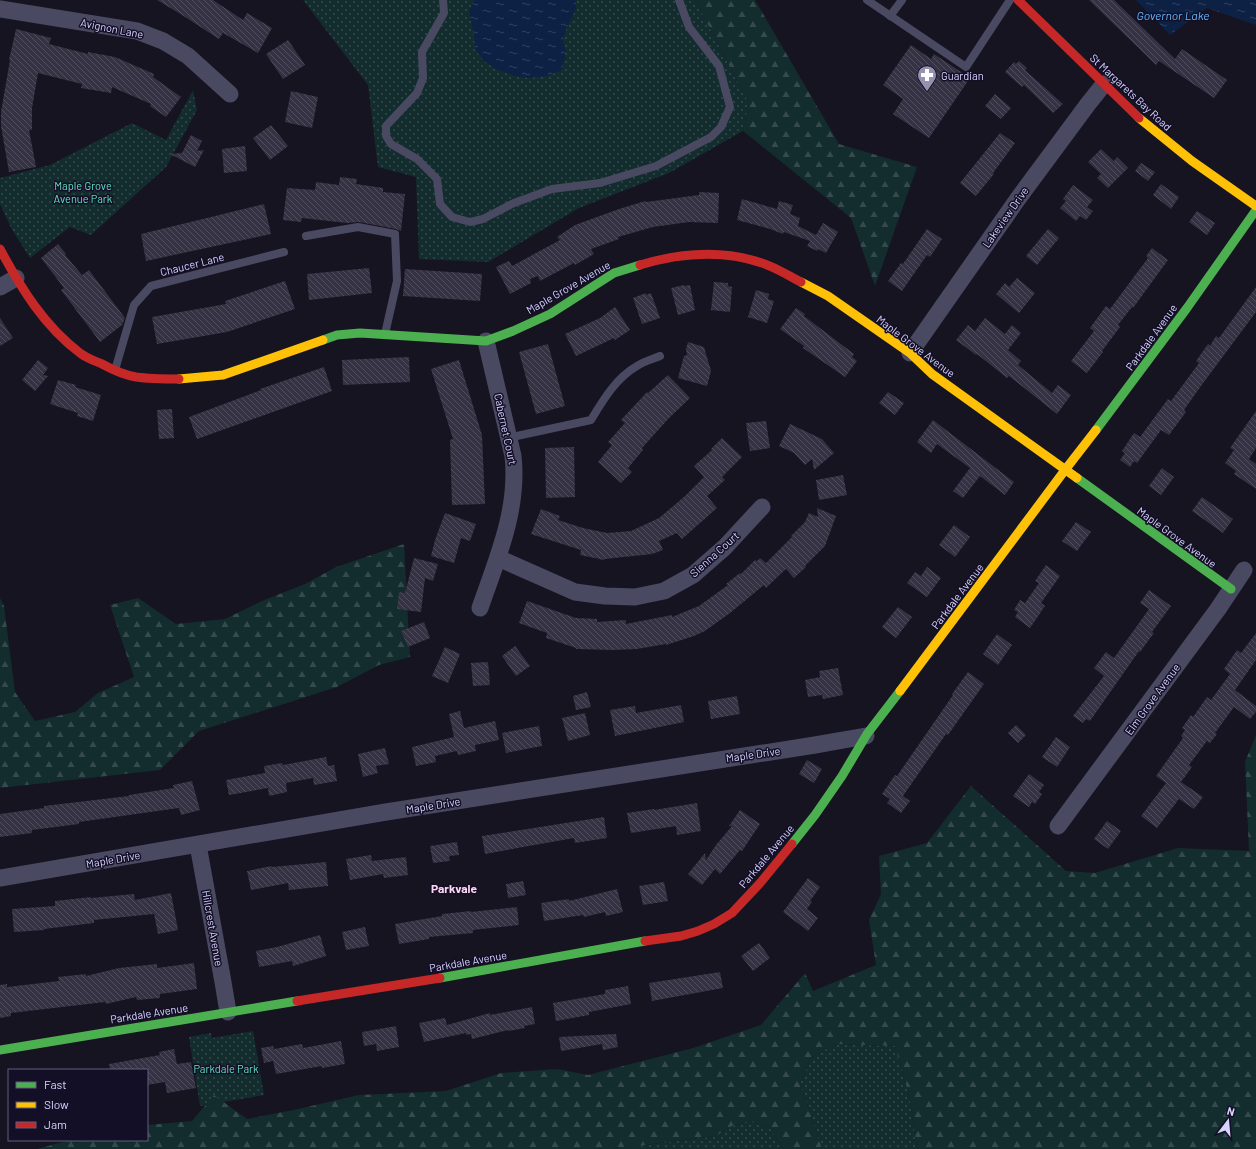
<svg xmlns="http://www.w3.org/2000/svg" width="1256" height="1149" font-family="Barlow,sans-serif">
	<defs>
		<pattern id="green-dots" width="8" height="8" patternUnits="userSpaceOnUse"><rect width="8" height="8" fill="#132c2d"/><path d="M2 2h.1M6 6h.1" fill="none" stroke="#354a4c" stroke-width="1.8" stroke-linecap="round"/></pattern>
		<pattern id="forest-firs" width="22" height="20" patternUnits="userSpaceOnUse"><rect width="22" height="20" fill="#132c2d"/><path d="M5 1l3.5 6h-7zM16 11l3.5 6h-7z" fill="#354a4c"/></pattern>
		<pattern id="water-ripples" width="26" height="14" patternUnits="userSpaceOnUse"><rect width="26" height="14" fill="#0d2144"/><path d="M2 4q2-2 4 0t4 0M15 11q2-2 4 0t4 0" fill="none" stroke="#304060"/></pattern>
		<pattern id="building-back-hatch" width="6" height="6" patternUnits="userSpaceOnUse"><rect width="6" height="6" fill="#343243"/><path d="M-1 5l2 2M0 0l6 6M5-1l2 2" fill="none" stroke="#514f5f"/></pattern>
	</defs>
	<rect width="100%" height="100%" fill="#161421"/>
	<g fill="url(#green-dots)">
		<path d="M303,0H695L749,103L743,131L669,173L579,208L488,262L419,259L416,177L378,167L368,85Z"/>
		<path d="M193,90L197,110L166,167L91,235L70,227L30,258L11,228L0,204V178L50,165L132,123L166,140Z"/>
		<path d="M253,1031L264,1095L200,1106L189,1037L211,1033L212,1038Z"/>
		<path d="M835,1044L895,1046L909,1095L917,1147L919,1149H822L800,1083L812,1057Z"/>
		<path d="M748,1121L770,1128L783,1149H614L716,1136L732,1126Z"/>
	</g>
	<g fill="url(#forest-firs)">
		<path d="M695,0H755L839,144L917,167L875,286L851,218L743,131L749,103Z"/>
		<path d="M404,544L410,657L379,665L337,687L199,731L160,770L0,788V598L4,606L15,692L35,721L75,712L98,693L134,677L110,605L138,598L176,624L225,619L262,601L305,584L336,567Z"/>
		<path d="M1256,735V1149H919L917,1147L909,1095L895,1046L835,1044L812,1057L800,1083L822,1149H783L770,1128L748,1121L732,1126L716,1136L614,1149H37L70,1140H147V1125L192,1121L214,1095L247,1119L298,1109L359,1095L446,1091L501,1073L557,1069L588,1075L693,1048L761,1025L805,973L813,991L876,965L869,920L881,894L879,856L927,843L971,786L1066,871L1095,873L1178,848L1249,851L1245,762Z"/>
	</g>
	<g fill="url(#water-ripples)">
		<path d="M474,0H576V9L567,27L563,41L566,52L562,70L547,76L529,78L514,76L494,68L483,60L475,49L474,36L469,12Z"/>
		<path d="M1136,0H1256V25L1207,8L1170,35Z"/>
	</g>
	<g fill="url(#building-back-hatch)">
		<path d="M157,0H213L243,20L247,13L272,28L258,53L223,33L219,39L182,15Z"/>
		<path d="M1089,0H1114L1175,59L1182,49L1227,80L1214,98L1159,61L1156,65Z"/>
		<path d="M16,29L51,38L49,44L88,54V52L115,57L154,74L153,77L181,97L166,117L150,106L151,104L112,87L111,93L81,88L82,84L38,73L32,108V130H29L36,167L9,172L1,126V112L10,60H9Z"/>
		<path d="M288,40L305,65L283,79L266,54Z"/>
		<path d="M911,45L931,59L934,54L970,78L929,138L893,114L903,99L883,85Z"/>
		<path d="M1019,61L1027,68L1025,70L1063,104L1053,113L1024,85L1022,87L1005,72L1014,62L1016,64Z"/>
		<path d="M291,91L318,97L312,128L285,122Z"/>
		<path d="M995,94L1011,108L1001,119L985,106Z"/>
		<path d="M271,125L288,146L270,160L253,138Z"/>
		<path d="M1000,133L1015,143L993,173L994,174L976,196L960,183Z"/>
		<path d="M191,135L202,141L197,151L204,150L195,167L170,154L182,153Z"/>
		<path d="M245,146L247,171L224,173L222,149Z"/>
		<path d="M1101,149L1114,161L1117,157L1128,168L1108,188L1097,178L1101,174L1088,162Z"/>
		<path d="M1141,163L1155,172L1148,181L1135,171Z"/>
		<path d="M340,177L357,179L356,184L383,188V192L405,194L401,231L396,229L359,222L347,223L302,218L301,222L283,220L287,188L315,190L316,182L339,185Z"/>
		<path d="M1161,184L1179,197L1171,209L1153,195Z"/>
		<path d="M1073,185L1093,200L1087,207L1093,211L1086,220L1080,216L1076,221L1060,208L1066,201L1063,199Z"/>
		<path d="M699,192L719,193L718,223L689,222L653,227L618,237L619,239L591,249L594,254L575,265L574,263L540,281L538,276L530,279L531,283L510,294L496,267L509,261L512,266L560,240L557,237L575,225L619,209L645,201L646,202L699,195Z"/>
		<path d="M742,199L777,209L779,201L793,205L790,214L800,218L798,226L816,235L823,223L838,232L826,253L818,249L817,251L807,246L810,241L784,232L783,234L770,229L737,220Z"/>
		<path d="M264,204L271,234L146,261L141,234Z"/>
		<path d="M1197,211L1215,223L1207,235L1189,222Z"/>
		<path d="M927,229L942,239L930,257L927,255L902,291L888,281L901,263L903,264Z"/>
		<path d="M1048,229L1059,238L1037,265L1026,256Z"/>
		<path d="M58,244L66,254L65,255L82,275L89,270L125,318L122,325L100,342L61,290L64,288L41,258Z"/>
		<path d="M1152,248L1168,260L1133,308L1132,307L1118,325L1120,327L1102,351L1103,352L1087,373L1071,361L1094,331L1090,328L1106,306L1110,309L1148,258L1146,256Z"/>
		<path d="M369,268L372,293L309,300L307,274Z"/>
		<path d="M405,269L482,274L480,301L403,296Z"/>
		<path d="M1017,278L1035,293L1019,313L996,294L1005,283L1009,287Z"/>
		<path d="M285,281L295,309L227,332L157,344L152,317L226,304L225,301Z"/>
		<path d="M714,282L728,283V286L732,287L730,312L711,310Z"/>
		<path d="M684,285L685,286L690,285L695,310L678,315L671,288Z"/>
		<path d="M1256,287V312L1201,386L1184,410L1186,412L1169,435L1161,430L1137,463L1134,461L1130,467L1120,460L1125,453L1122,451L1134,433L1140,437L1168,399L1171,401L1199,363L1196,361L1208,344L1210,346L1216,336L1219,338Z"/>
		<path d="M756,290L769,294L768,299L774,301L767,323L748,317Z"/>
		<path d="M646,293V295L651,293L660,318L642,324L633,298Z"/>
		<path d="M615,307L630,330L615,340L614,338L576,356L565,334L600,318Z"/>
		<path d="M796,308L805,314L804,316L854,354L852,357L857,361L845,377L803,348L804,346L780,329Z"/>
		<path d="M0,318L13,338L0,346Z"/>
		<path d="M985,318L1005,334L1012,325L1021,333L1008,350L1021,361L1018,365L1052,393L1058,385L1071,395L1057,414L1009,376L1007,378L977,354L976,355L956,340L968,325L975,331Z"/>
		<path d="M688,342L704,347L711,371L707,386L678,378L684,356L687,355L686,349Z"/>
		<path d="M548,344L565,406L536,414L519,352Z"/>
		<path d="M409,357L410,382L343,385L342,360Z"/>
		<path d="M38,360L48,368L43,375L48,376L35,391L22,380Z"/>
		<path d="M459,360L482,435L485,504L452,505L450,440L453,439L431,369Z"/>
		<path d="M324,367L332,391L197,439L189,417L261,390L260,389Z"/>
		<path d="M668,375L690,398L669,418L642,448L643,450L628,468L632,472L621,483L598,462L612,445L608,442L625,423L621,420L647,392L648,393Z"/>
		<path d="M58,380L76,385L75,387L101,395L93,421L77,416L78,413L50,404Z"/>
		<path d="M888,392L904,403L895,415L879,403Z"/>
		<path d="M172,409L174,438L159,439L157,410Z"/>
		<path d="M1256,411V448L1249,459L1256,464V489L1234,474L1236,471L1225,463L1234,450L1230,448Z"/>
		<path d="M933,420L1014,482L1005,495L980,476L963,498L953,491L970,468L937,444L931,453L917,442Z"/>
		<path d="M766,421L770,448L750,451L746,423Z"/>
		<path d="M790,424L822,439L834,453L814,470L812,459L805,465L794,453L779,446Z"/>
		<path d="M722,438L742,457L722,477L725,480L707,496L717,508L682,539L677,533L659,541L663,550L652,554L605,559L604,560L580,555L581,550L531,534L541,509L560,516L558,520L583,528L607,533L631,531L659,518L684,497L704,477L694,466L712,450L711,449Z"/>
		<path d="M574,447L575,497L546,498L545,448Z"/>
		<path d="M1162,468L1174,477L1161,495L1149,486Z"/>
		<path d="M843,475L847,495L819,500L816,480Z"/>
		<path d="M1202,497L1233,519L1223,533L1192,511Z"/>
		<path d="M817,508L836,516L825,546L805,566L806,567L794,578L786,569L766,588L764,585L730,613L705,631L694,636L666,645V644L637,649L613,650L576,649V648L546,638L547,633L519,623L527,601L576,618L597,619V622L626,620V624L672,615V617L699,606L728,585L726,584L740,573L741,574L755,560L757,561L760,558L766,563L792,537L791,536L805,522L809,513L818,517Z"/>
		<path d="M445,513L476,524L470,541L461,538L454,563L431,556L435,540Z"/>
		<path d="M1076,522L1091,532L1077,551L1062,541Z"/>
		<path d="M954,525L970,537L955,557L939,545Z"/>
		<path d="M414,558L438,564L433,581L425,578L421,612L397,609L399,592L405,593Z"/>
		<path d="M1046,565L1060,576L1041,603L1045,606L1030,628L1015,617L1018,612L1014,610L1020,600L1025,603L1039,583L1035,581Z"/>
		<path d="M927,567L941,578L927,597L907,583L915,572L921,576Z"/>
		<path d="M1149,590L1171,606L1152,632L1154,633L1140,652L1139,651L1090,721L1086,719L1083,723L1073,716L1104,676L1094,668L1106,652L1114,658L1149,609L1140,603Z"/>
		<path d="M898,607L912,617L896,638L882,627Z"/>
		<path d="M424,622L430,638L408,647L401,631Z"/>
		<path d="M1256,633V660L1235,690L1256,706V712L1250,719L1234,707L1215,733L1217,734L1210,743L1207,741L1189,765L1192,767L1181,782L1203,797L1194,809L1179,799L1157,828L1141,816L1166,783L1156,776L1183,738L1181,736L1185,730L1182,728L1191,715L1193,717L1207,697L1211,700L1230,674L1224,669L1237,650L1241,653Z"/>
		<path d="M997,634L1012,645L998,665L983,654Z"/>
		<path d="M515,646L530,666L516,676L502,656Z"/>
		<path d="M445,647L460,654L448,683L432,676Z"/>
		<path d="M488,662L490,685L473,686L471,663Z"/>
		<path d="M838,668L843,695L823,699L822,695L808,697L805,680L820,677L819,671Z"/>
		<path d="M968,672L984,684L948,735L946,734L903,796L910,801L901,813L887,803L890,799L882,794L895,775L897,776L953,695L952,694Z"/>
		<path d="M587,692L591,707L576,710L573,696Z"/>
		<path d="M737,696L740,714L711,719L708,701Z"/>
		<path d="M681,705L684,722L615,736L610,710L635,706L636,713Z"/>
		<path d="M460,711L464,728L495,721L499,740L475,745L476,751L458,755L457,751L435,756L436,762L416,766L412,747L454,737L449,714Z"/>
		<path d="M585,713L590,735L568,741L562,718Z"/>
		<path d="M1016,725L1026,735L1018,743L1008,733Z"/>
		<path d="M539,726L542,746L506,753L502,733Z"/>
		<path d="M1056,737L1070,747L1057,767L1042,757Z"/>
		<path d="M385,748L389,764L376,766L378,773L363,777L358,754Z"/>
		<path d="M326,757L328,766L334,765L337,781L314,785L313,778L286,783L287,792L269,796L268,788L229,795L226,780L265,773L264,766L282,763L283,765Z"/>
		<path d="M807,760L822,769L814,783L799,774Z"/>
		<path d="M1029,774L1044,785L1039,792L1042,794L1035,804L1032,802L1029,807L1013,796Z"/>
		<path d="M192,781L200,810L181,815L179,808L79,822V824L32,830V833L0,837V814L44,808V806L129,796V795L174,788L173,785Z"/>
		<path d="M697,803L701,831L677,835L676,826L631,833L627,813L654,809V810Z"/>
		<path d="M740,810L760,824L742,851L740,850L720,874L715,869L702,885L688,874L705,853L706,860L716,845L732,826H729Z"/>
		<path d="M604,817L607,838L575,843L574,838L485,854L482,836Z"/>
		<path d="M1107,821L1121,831L1108,849L1094,839Z"/>
		<path d="M457,842L459,855L449,856L450,861L433,863L430,846Z"/>
		<path d="M371,855L372,861L406,857L408,875L384,878L383,874L350,880L346,859Z"/>
		<path d="M326,862L328,886L289,890L288,883L251,890L247,871L271,866L272,867Z"/>
		<path d="M808,878L820,887L810,901L812,902L807,909L818,918L808,931L783,912Z"/>
		<path d="M523,881L526,895L508,898L506,884Z"/>
		<path d="M664,882L668,901L643,905L639,886Z"/>
		<path d="M617,889L623,912L606,916L605,912L584,917L583,915L544,921L541,903L569,899V901Z"/>
		<path d="M171,893L178,930L158,934L154,914L94,920V923L44,929L45,930L14,932L12,909L55,906V901L91,897V898L134,894L135,900Z"/>
		<path d="M517,907L519,925L473,930V933L429,937V939L399,944L395,924L442,916V914L471,911V912Z"/>
		<path d="M365,927L369,946L346,950L342,932Z"/>
		<path d="M320,935L326,956L293,966L292,961L259,967L256,951L277,947Z"/>
		<path d="M759,943L770,958L753,971L741,956Z"/>
		<path d="M194,963L197,989L160,994V998L137,1000L136,997L106,1004L105,1002L11,1013V1016L0,1018V985L7,984V987L59,981L58,977L86,974V976L119,968L157,964V968Z"/>
		<path d="M720,972L723,988L652,1001L649,983Z"/>
		<path d="M628,986L631,1004L589,1012V1015L556,1021L553,1003L605,994V990Z"/>
		<path d="M532,1007L535,1024L524,1026L525,1028L509,1031L508,1030L472,1039L471,1034L466,1035V1033L424,1042L419,1023L445,1018L447,1025L490,1013V1015Z"/>
		<path d="M396,1026L399,1047L377,1051L376,1044L364,1046L362,1032Z"/>
		<path d="M616,1034L618,1047L603,1050L602,1044L561,1051L559,1037Z"/>
		<path d="M341,1041L345,1064L322,1068V1066L276,1074L273,1061L264,1063L261,1048L273,1046L274,1049L302,1044L303,1048Z"/>
		<path d="M174,1049L177,1064L191,1062L196,1088L167,1093L165,1082L147,1085V1070H110L109,1064L160,1055L159,1052Z"/>
	</g>
	<g fill="none" stroke-linecap="round" stroke-linejoin="round">
		<g stroke="#4a4962" stroke-width="8">
			<path d="M443,0L444,13L422,52L423,78L417,93L386,126V136L391,144L417,159L437,179L440,204L452,217L470,222L483,219L514,203L552,189L600,183L656,166L711,137L721,127L730,107L719,66L689,27L679,0"/>
			<path d="M867,0L966,67L1010,0"/>
			<path d="M890,16L902,0"/>
			<path d="M306,236L358,227L395,234L397,281L385,334"/>
			<path d="M115,370L134,305L151,286L284,252"/>
			<path d="M509,434L512,437L591,420C603,400 616,378 637,366C644,361 653,359 660,356"/>
		</g>
		<g stroke="#4a4962" stroke-width="17">
			<path d="M0,9L137,31L163,41L188,56L230,94"/>
			<path d="M0,287L16,278"/>
			<path d="M910,353L1017,200L1088,104L1104,84"/>
			<path d="M498,558L575,592L605,596L635,597L664,591L693,575L725,547L762,507"/>
			<path d="M480,608C497,559 519,509 513,456L486,341"/>
			<path d="M1058,826L1218,609L1244,570"/>
			<path d="M198,845L223,982L228,1012"/>
			<path d="M0,878L386,812L815,745L866,736"/>
		</g>
		<g stroke="#4caf50" stroke-width="9">
			<path d="M323,340L337,335L360,333L486,341L513,331L550,314L614,273L640,265"/>
			<path d="M1096,430L1187,308L1256,210"/>
			<path d="M1077,478L1231,589"/>
			<path d="M792,844L815,815L842,776L867,734L900,691"/>
			<path d="M440,978L645,941"/>
			<path d="M0,1050L297,1001"/>
		</g>
		<g stroke="#ffc107" stroke-width="9">
			<path d="M1139,118L1192,161L1256,206"/>
			<path d="M801,282L828,296L910,353L932,374L1077,478"/>
			<path d="M179,379L223,375L323,340"/>
			<path d="M900,691L1065,470L1096,430"/>
		</g>
		<g stroke="#c62828" stroke-width="9">
			<path d="M1018,0L1139,118"/>
			<path d="M0,249C21,288 44,326 80,353C86,358 95,361 102,364C113,370 124,375 136,377C150,379 165,379 179,379"/>
			<path d="M640,265C680,253 723,250 762,263C775,267 789,276 801,282"/>
			<path d="M645,941L681,936L698,931L714,924L732,913L761,882L792,844"/>
			<path d="M297,1001L440,978"/>
		</g>
	</g>
	<defs>
		<symbol id="pharmacy-pin" viewBox="-11 -11 22 30"><path d="M0 17L-7.5 6A9.5 9.5 0 1 1 7.5 6Z" fill="#9591b1" stroke="#130f26"/><path d="M-2-6h4v4h4v4h-4v4h-4v-4h-4v-4h4Z" fill="#fff"/></symbol>
	</defs>
	<g fill-rule="evenodd">
		<use href="#pharmacy-pin" x="916" y="64" width="22" height="30"/>
	</g>
	<g text-anchor="middle" dominant-baseline="central" stroke-width="3" stroke-linejoin="round" paint-order="stroke">
		<g font-size="11" fill="#d9d4ff" stroke="#130f26">
			<text transform="translate(112 28) rotate(11)">Avignon Lane</text>
			<text transform="translate(1131 92) rotate(43)">St Margarets Bay Road</text>
			<text transform="translate(1005 217) rotate(-55)">Lakeview Drive</text>
			<text transform="translate(192 264) rotate(-14)">Chaucer Lane</text>
			<text transform="translate(568 287) rotate(-30)">Maple Grove Avenue</text>
			<text transform="translate(1151 337) rotate(-54)">Parkdale Avenue</text>
			<text transform="translate(916 346) rotate(37)">Maple Grove Avenue</text>
			<text transform="translate(506 429) rotate(78)">Cabernet Court</text>
			<text transform="translate(1177 537) rotate(36)">Maple Grove Avenue</text>
			<text transform="translate(714 554) rotate(-42)">Sienna Court</text>
			<text transform="translate(957 596) rotate(-53)">Parkdale Avenue</text>
			<text transform="translate(1152 699) rotate(-54)">Elm Grove Avenue</text>
			<text transform="translate(753 754) rotate(-8)">Maple Drive</text>
			<text transform="translate(433 805) rotate(-9)">Maple Drive</text>
			<text transform="translate(766 856) rotate(-50)">Parkdale Avenue</text>
			<text transform="translate(113 859) rotate(-10)">Maple Drive</text>
			<text transform="translate(213 928) rotate(80)">Hillcrest Avenue</text>
			<text transform="translate(468 961) rotate(-10)">Parkdale Avenue</text>
			<text transform="translate(149 1013) rotate(-9)">Parkdale Avenue</text>
		</g>
		<g font-size="11" fill="#d9d4ff" stroke="#130f26" text-anchor="start">
			<text x="941" y="75">Guardian</text>
		</g>
		<g font-size="11" fill="#5fe0c0" stroke="#130f26">
			<text x="83" y="185">Maple Grove<tspan x="83" dy="13">Avenue Park</tspan></text>
			<text x="226" y="1068">Parkdale Park</text>
		</g>
		<g font-size="12" font-style="italic" fill="#62b6ff" stroke="#130f26">
			<text x="1173" y="15">Governor Lake</text>
		</g>
		<g font-size="12" font-weight="bold" fill="#ffd6f0" stroke="#130f26">
			<text x="454" y="888">Parkvale</text>
		</g>
	</g>
	<rect x="8" y="1069" width="140" height="72" fill="#130f26" stroke="#625e7d"/>
	<rect x="16" y="1082" width="20" height="6" fill="#4caf50" stroke="#625e7d"/>
	<text x="44" y="1089" font-size="12" fill="#d9d4ff">Fast</text>
	<rect x="16" y="1102" width="20" height="6" fill="#ffc107" stroke="#625e7d"/>
	<text x="44" y="1109" font-size="12" fill="#d9d4ff">Slow</text>
	<rect x="16" y="1122" width="20" height="6" fill="#c62828" stroke="#625e7d"/>
	<text x="44" y="1129" font-size="12" fill="#d9d4ff">Jam</text>
	<g transform="translate(1228 1121) rotate(16)" stroke="#130f26" stroke-width="3" paint-order="stroke">
	<path d="M0-3L7 15L0 10L-7 15Z" fill="#d9d4ff"/>
	<text y="-6" font-size="11" font-weight="bold" text-anchor="middle" fill="#d9d4ff">N</text>
	</g>
</svg>
